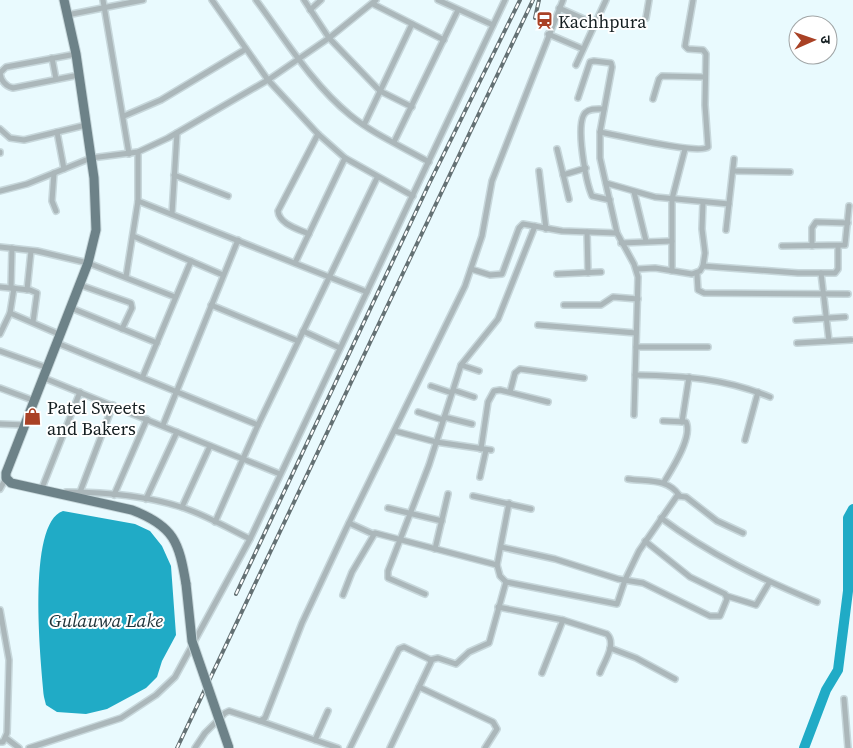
<svg xmlns="http://www.w3.org/2000/svg" width="853" height="748" font-family="'Source Serif 4','Noto Sans Devanagari',serif">
	<rect width="100%" height="100%" fill="#e9fafe"/>
	<path fill="#20abc6" d="M63,511L135,524L150,531L162,546L171,566L176,635L162,661L157,677L146,688L107,709L86,714L57,712L46,705L44,697C41,664 26,523 63,511Z"/>
	<g fill="none" stroke-linecap="round" stroke-linejoin="round">
		<path stroke="#20abc6" stroke-width="10" d="M804,748L826,690L838,670L848,591V518L853,509"/>
		<defs>
			<g id="street">
				<path d="M103,0L129,154"/>
				<path d="M212,0L268,80L318,134L345,158L413,196"/>
				<path d="M256,0C285,39 312,84 350,115C373,134 403,147 429,162"/>
				<path d="M304,0L329,38L380,91L412,107"/>
				<path d="M438,0L493,25"/>
				<path d="M373,4L444,40"/>
				<path d="M559,8L595,24"/>
				<path d="M310,10L321,0"/>
				<path d="M67,15L143,0"/>
				<path d="M646,18L649,0"/>
				<path d="M548,34L583,49"/>
				<path d="M76,54L6,67L0,73C1,80 5,86 13,88L79,75"/>
				<path d="M52,58L56,79"/>
				<path d="M576,65L606,0"/>
				<path d="M578,98L590,62L594,61L611,63L612,67L600,132V158L617,233L634,264L638,277L634,415"/>
				<path d="M653,99L659,79L662,76L705,77"/>
				<path d="M604,109C597,109 590,108 585,113C575,125 586,182 592,196L610,200"/>
				<path d="M124,116L161,100L246,49"/>
				<path d="M364,125L412,24"/>
				<path d="M0,129L10,138L24,140L86,125"/>
				<path d="M57,132L64,169"/>
				<path d="M600,132C617,135 699,155 708,147L705,105L706,54L703,50L688,49L685,46L693,0"/>
				<path d="M394,142L458,10"/>
				<path d="M557,149L569,199"/>
				<path d="M0,153V152"/>
				<path d="M539,171L546,229"/>
				<path d="M733,171L790,172"/>
				<path d="M54,173L52,201L56,211"/>
				<path d="M174,175L228,196"/>
				<path d="M563,175L586,168"/>
				<path d="M606,183L655,197L729,204"/>
				<path d="M0,191L27,184L91,158L138,152L168,138L268,80L329,38L376,0"/>
				<path d="M634,192L646,241"/>
				<path d="M138,201L367,292"/>
				<path d="M172,214L177,133"/>
				<path d="M726,230L734,159"/>
				<path d="M587,232L588,273"/>
				<path d="M309,234C298,229 279,224 278,211L318,134"/>
				<path d="M133,236L223,275"/>
				<path d="M621,243L672,241"/>
				<path d="M782,246L845,245L849,206"/>
				<path d="M812,246V228L816,222L848,223"/>
				<path d="M0,247L37,251L88,263L175,297"/>
				<path d="M295,263L345,158"/>
				<path d="M703,266L798,273H835L838,269V246"/>
				<path d="M471,269L490,275L502,274L519,228L523,224L562,231L617,233"/>
				<path d="M637,269L655,268L692,274L700,271L703,266L705,253L702,229L703,202"/>
				<path d="M672,271V199L685,149"/>
				<path d="M821,273L829,341"/>
				<path d="M557,274L601,272"/>
				<path d="M697,274L698,290L704,293L848,294"/>
				<path d="M126,277L138,201V152"/>
				<path d="M80,285L131,303L132,308L122,329"/>
				<path d="M0,287L30,290L37,293L33,322"/>
				<path d="M11,288L12,248"/>
				<path d="M27,290L31,251"/>
				<path d="M211,305L298,341"/>
				<path d="M564,305H601L613,297L638,299"/>
				<path d="M71,308L157,343"/>
				<path d="M10,313L61,335"/>
				<path d="M796,320L845,317"/>
				<path d="M538,325L636,333"/>
				<path d="M303,331L340,348"/>
				<path d="M0,334L10,313L14,288"/>
				<path d="M57,343L258,425"/>
				<path d="M797,343L851,340"/>
				<path d="M636,347H708"/>
				<path d="M0,351L48,368"/>
				<path d="M461,365L479,371"/>
				<path d="M635,375C684,376 724,378 770,397"/>
				<path d="M143,376L191,261"/>
				<path d="M44,378L280,474"/>
				<path d="M431,386L452,393"/>
				<path d="M0,388L35,401"/>
				<path d="M453,390L474,397"/>
				<path d="M510,392L515,373L520,369L584,378"/>
				<path d="M418,412L443,420"/>
				<path d="M444,417L472,424"/>
				<path d="M663,421L686,422C693,437 672,469 664,482"/>
				<path d="M682,422L689,377"/>
				<path d="M0,424L25,425"/>
				<path d="M163,425L238,240"/>
				<path d="M395,431L436,442L491,450"/>
				<path d="M745,440L758,392"/>
				<path d="M481,449L488,402L494,391L500,390L548,402"/>
				<path d="M480,477L486,450"/>
				<path d="M628,479C647,482 667,478 679,495"/>
				<path d="M42,488L80,392"/>
				<path d="M0,489L6,478"/>
				<path d="M66,492C104,492 148,496 184,508C207,516 228,528 250,539"/>
				<path d="M80,492L113,405"/>
				<path d="M114,495L147,419"/>
				<path d="M473,496L531,509"/>
				<path d="M146,499L177,432"/>
				<path d="M182,507L210,446"/>
				<path d="M388,508L442,521"/>
				<path d="M661,518C709,554 761,579 817,602"/>
				<path d="M215,522L258,425L377,178"/>
				<path d="M349,523L373,534"/>
				<path d="M501,547L555,559L618,579L643,583L710,616H720L727,599L725,594L690,577L645,541"/>
				<path d="M435,549L448,494"/>
				<path d="M506,582L500,576L497,565L509,503"/>
				<path d="M425,594L388,578V571L429,465L461,365L498,319L535,226"/>
				<path d="M343,595L352,572L375,533L497,565"/>
				<path d="M727,596L756,605L769,583"/>
				<path d="M498,607L563,620L607,634C617,644 604,662 600,673"/>
				<path d="M0,610L9,660L7,733L3,742H0"/>
				<path d="M610,648L636,658L675,679"/>
				<path d="M430,660L438,658L456,664L469,652L489,643L506,582L617,604L625,580L639,551L677,496L686,497L717,521L743,533"/>
				<path d="M542,673L563,620"/>
				<path d="M419,687L493,722L497,729L485,748"/>
				<path d="M844,699L848,748"/>
				<path d="M260,721L338,748"/>
				<path d="M6,738L19,748"/>
				<path d="M315,740L328,711"/>
				<path d="M29,748L121,718L156,695L175,677L250,539L505,0"/>
				<path d="M195,748L205,733L225,713L229,711L260,721L265,718L302,623L346,529L465,286L482,236L492,181L563,0"/>
				<path d="M350,748L399,649L404,647L429,659L431,662L390,748"/>
			</g>
			<path id="primary" d="M64,0L76,54L94,178L96,230L88,263L6,473V478L11,483L132,510C174,526 179,542 186,584"/>
		</defs>
		<use href="#street" stroke="#c7d7db" stroke-width="8"/>
		<use href="#primary" stroke="#c7d7db" stroke-width="11"/>
		<use href="#street" stroke="#abb7ba" stroke-width="5"/>
		<use href="#primary" stroke="#6d8288" stroke-width="9"/>
		<defs>
			<g id="rail">
				<path d="M535,18L539,0"/>
				<path d="M236,594L429,184L520,0"/>
				<path d="M177,748L533,0"/>
			</g>
		</defs>
		<use href="#rail" stroke="#647174" stroke-width="4"/>
		<use href="#rail" stroke="#fff" stroke-width="2" stroke-dasharray="5.5" stroke-linecap="butt"/>
		<defs>
			<path id="primary-bridge" d="M186,584L192,641L229,748"/>
		</defs>
		<use href="#primary-bridge" stroke="#c7d7db" stroke-width="11" stroke-linecap="butt"/>
		<use href="#primary-bridge" stroke="#6d8288" stroke-width="9"/>
	</g>
	<defs>
		<symbol id="station-bare" viewBox="-9 -9 18 18"><path d="M-3-6H3Q5-6 5-4V2Q5 4 3 4L4.5 6H3L1.5 4h-3L-3 6H-4.5L-3 4Q-5 4-5 2V-4Q-5-6-3-6ZM-3.5-4v3h7v-3ZM-3.5 1v1.5H-2V1ZM2 1v1.5H3.5V1Z" fill="#a94125" stroke="#fff" stroke-width="2.5" paint-order="stroke"/></symbol>
		<symbol id="shop-bare" viewBox="-9 -9 18 18"><path d="M-5-2.5h2.3a2.7 3.5 0 0 1 5.4 0H5L5.5 6h-11ZM-1.5-2.5h3a1.5 2.3 0 0 0-3 0Z" fill="#a94125" stroke="#fff" stroke-width="2.5" paint-order="stroke"/></symbol>
	</defs>
	<g fill-rule="evenodd">
		<use href="#station-bare" x="532" y="8" width="25" height="25"/>
		<use href="#shop-bare" x="20" y="404" width="25" height="25"/>
	</g>
	<g text-anchor="middle" dominant-baseline="central" stroke-width="4" stroke-linejoin="round" paint-order="stroke">
		<g font-size="18" fill="#141e21" stroke="#fff" text-anchor="start">
			<text x="558" y="21">Kachhpura</text>
			<text x="47" y="407">Patel Sweets<tspan x="47" dy="21">and Bakers</tspan></text>
		</g>
		<g font-size="19" font-style="italic" fill="#1d3238" stroke="#fff">
			<text x="106" y="620">Gulauwa Lake</text>
		</g>
	</g>
	<g transform="translate(813 40) rotate(88)"><circle r="24" fill="#ffffff" stroke="#a1a5a6"/>
	<path d="M0-4L9 19L0 12L-9 19Z" fill="#a94125"/>
	<text y="-8" font-size="14" font-weight="bold" text-anchor="middle" fill="#141e21">उ</text>
	</g>
</svg>
